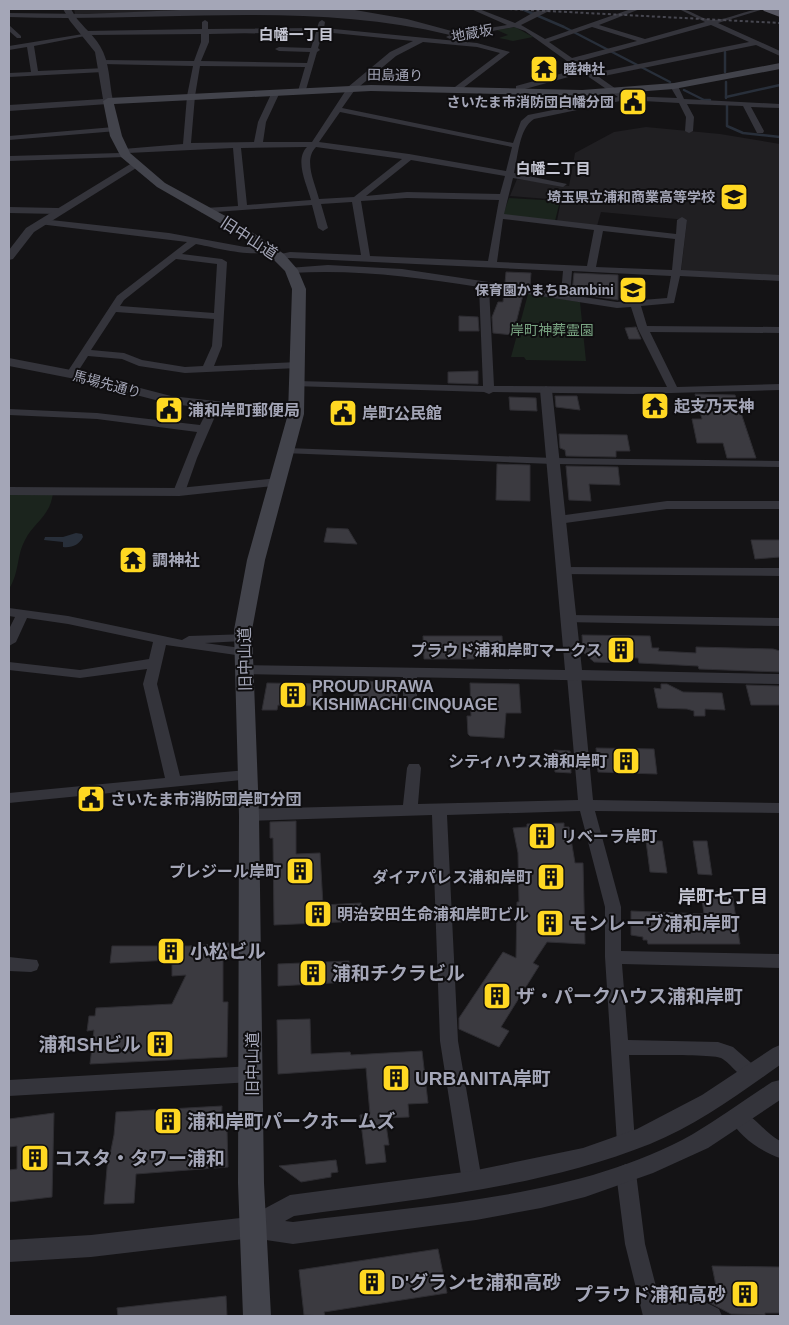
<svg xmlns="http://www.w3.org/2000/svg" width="789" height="1325" font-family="Arial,'Noto Sans JP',sans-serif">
	<rect width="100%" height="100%" fill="#141315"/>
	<g fill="#201f22">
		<path d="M74,9H204L79,15L75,14Z"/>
		<path d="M646,127L720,134L780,144V277L681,272L687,220L601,212L597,226L557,221L561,200L510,196L517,179L569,186L575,153L614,132Z"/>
	</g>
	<g fill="#1b241d">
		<path d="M515,27L533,37L513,41L499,38L508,35L497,30Z"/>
		<path d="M509,198L560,201L555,221L503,215Z"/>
		<path d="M528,294L580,302L586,361L526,360L524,357H511Z"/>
		<path d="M53,493C50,517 34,522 25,540C16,557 20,571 9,589V495Z"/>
	</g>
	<path fill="#282f3a" d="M76,533L82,534L83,537C79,545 72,548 63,547V542L44,540L45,537H63Z"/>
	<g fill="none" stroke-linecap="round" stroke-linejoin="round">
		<g stroke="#282f3a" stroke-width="2.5">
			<path d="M522,9L564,27L670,82"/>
			<path d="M725,52V72"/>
			<path d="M726,82V98"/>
			<path d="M684,90L704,100H710"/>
			<path d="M726,97L780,85"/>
			<path d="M727,105V126L743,133L780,137"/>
		</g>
	</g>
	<g fill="#3b3a40" stroke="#2e2d32">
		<path d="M506,272L531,273L530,286L505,283Z"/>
		<path d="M574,273L618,275V300L572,293Z"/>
		<path d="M504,292L523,295L513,335L493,333L492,317L498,302H503Z"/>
		<path d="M459,316L478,317L479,331H459Z"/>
		<path d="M636,327L641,339H629L625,328Z"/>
		<path d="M478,371V384L448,383V372Z"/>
		<path d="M695,394L735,395L756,458H727L723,443H697L692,419H702Z"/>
		<path d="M555,396H577L580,410L556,407Z"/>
		<path d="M509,397L536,398L537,411L510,410Z"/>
		<path d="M559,434L627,435L630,451H616V457L566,456L565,450L560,448Z"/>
		<path d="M497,464L530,465V501L496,500Z"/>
		<path d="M566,466L618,467L620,485L589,484L591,501L569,500Z"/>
		<path d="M327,528L348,529L357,544L324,542Z"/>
		<path d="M751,540H780V557L755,559Z"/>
		<path d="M582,635L650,636L652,648H659L658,651L696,653V647L773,649L780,651V672L699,669L698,666L639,663L638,658L615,657L626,663L594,662L583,652Z"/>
		<path d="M423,636H502L503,653L475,654L474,659H424Z"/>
		<path d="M356,681L398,682L397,702L353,700Z"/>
		<path d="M267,683L323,684L321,706L278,705L277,710H262Z"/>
		<path d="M470,683L519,684L521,713H506L504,738L470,736L468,734L467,716H471Z"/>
		<path d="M661,684H667L683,692L722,693L725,710L705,709V716H694V711L687,709L658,708L654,688L661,689Z"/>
		<path d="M746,685L780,686V705H751Z"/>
		<path d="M596,748L654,749L657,774L598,772Z"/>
		<path d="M554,750L570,751L571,773L555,772Z"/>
		<path d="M296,821V854L320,853L323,905L361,903L362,921L274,925L273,838H270V822Z"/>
		<path d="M564,823V827H569L575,863H583L585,944L547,942L533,963L539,966L501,1027L509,1031L499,1047L459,1029V1018L503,952L516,958L517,902H519L518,853L513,828L527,827V824Z"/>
		<path d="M646,841H662L667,873L650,872Z"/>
		<path d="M693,841H707L712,875L698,874Z"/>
		<path d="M711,891L732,893L740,944H648L647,940H643V937L631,935V911L704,914L702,900Z"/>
		<path d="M230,943L229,958H223V1002H228L227,1057L90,1064L94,1030L87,1031L89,1016H95L96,1008L172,1004L186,975L172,976V960L110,963L112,946H189Z"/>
		<path d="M349,961L350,982L278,986V964Z"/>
		<path d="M310,1019L311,1054L350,1052L351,1055L422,1051L428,1103L408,1104L409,1117L385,1118L389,1145H384L386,1162L366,1164L360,1115L370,1114L366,1068L278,1074L277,1020Z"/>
		<path d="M222,1106L221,1130L227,1129L228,1167L136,1174L134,1203L104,1204L108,1156L110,1155L114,1135L116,1112Z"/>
		<path d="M54,1113L52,1197L9,1202V1170L17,1169V1146L9,1147V1119Z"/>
		<path d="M336,1160L338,1172L331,1173V1177L301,1182L279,1166Z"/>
		<path d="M438,1249L447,1293L324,1312L325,1316L304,1315L299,1270Z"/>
		<path d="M712,1266L780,1267V1313H765V1315L731,1314L710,1303L708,1286H716Z"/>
		<path d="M226,1296L227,1316H118L117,1308Z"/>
	</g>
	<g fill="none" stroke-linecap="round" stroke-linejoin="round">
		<g fill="#34343b" fill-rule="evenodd">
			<path d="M202,9L355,10L407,19L459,33L507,25L471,9H479L515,23L534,12L553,9L521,25L545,39L631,9H640L599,25L645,39L705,22L679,9C691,9 701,20 713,20C729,20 746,9 764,9L718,23L780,51V56L756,45L599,77L626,96L677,98L670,86L674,84H677L684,99L780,104V108L751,107L764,131L763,133H757L743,106L687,104L694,117L693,131L689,133L685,131L686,117L679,103L625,100L534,119C519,128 518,157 514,173L567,184L563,187L513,178L504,214L676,234L677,220L682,217L687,220L681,270L780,275V281L680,276L674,303L641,306L647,326L780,327V333L650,332L677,387L780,384V390L633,394L493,392L489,394L484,392L293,386L292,384L297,381L483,386L479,287C416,277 355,269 291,273L288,272V268L328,265L402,269L561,293L563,271L290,258L276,259V255L290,252L361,255L352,202L321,204L328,228L323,231L318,228L312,205L202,213L201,211L205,208L238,206L233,148L128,153L129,155L125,157L9,161V156L120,153V149H123L183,144L187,96L193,66L102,64L98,62L102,60L194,61L201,42V34L90,35L34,46L38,71L106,68L107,70L103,72L9,77V73L31,72L27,47L9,50V46L83,34L86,31L202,29V22L205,20L208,22V29L317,28L319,22L322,20L325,22L324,28L477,43L510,52L458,92L451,90L500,53L477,47L423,42L396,56L354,91L342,108L513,143L521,121L528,115L618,97L583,73L525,89L522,94H516V86L578,69L525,31L514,27L450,39L446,37L450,35C306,0 156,23 9,17V13L87,14ZM711,25L749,42L594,73L577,62ZM592,27L637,41L572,58L549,42ZM316,32L311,48L279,47L275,49L279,51L310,52L307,63L201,61L209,42V34ZM323,32L413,41L390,52L348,87L312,142H263L266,122L280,92L276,90L272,92L258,122L254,142L191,143L195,96L200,66L305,67L298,91L305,93L317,52L320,50L318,48ZM340,112L512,147L506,171L409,154L319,142ZM307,147C294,160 307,185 311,200L247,205L241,148ZM316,147L402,159L354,197L319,199C315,183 303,160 316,147ZM411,160L505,176L500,194L407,192L366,196ZM407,198L499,200L488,261L370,256L361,201ZM503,219L594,230L587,266L497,262ZM603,231L675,239L672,270L596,267ZM572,271L671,276L667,298L617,302L570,295ZM489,288L617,308L631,307L638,329L667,387L494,386Z"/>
			<path d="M9,25L21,36V38H17L9,31Z"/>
			<path d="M114,127L118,129L117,131L9,140V136Z"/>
			<path d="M9,207L58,208L62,211L58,214L9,213Z"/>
			<path d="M42,219L169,233L245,247H271L273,249C259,260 213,247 196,244L182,254L222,259L227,262L222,346L214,366L298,362L303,365L298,368L185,373L139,366L122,359L88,356L75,376H67L66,374L117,296L187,242L39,224L37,222ZM176,259L217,264L214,313L120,306L124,300ZM116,312L214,319L212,346L203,366L185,367L142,360L124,353L91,350Z"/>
			<path d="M215,402L220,405L197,458L185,492L179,496L173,492L197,432L97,419L9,415V409L97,413L200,425L210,405Z"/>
			<path d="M287,448L553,458L780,461V467L553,464L283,453V449Z"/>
			<path d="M667,501H780V509H667L558,524L552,520L558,516Z"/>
			<path d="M563,567L780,568V576L558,574L557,571L558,568Z"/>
			<path d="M9,608L68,616L182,640L189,636L248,634L250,637L248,640L243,641L205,643L248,649L250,652L243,656L166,645L157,684L180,776L247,770L252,771L254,775L252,779L9,803V793L165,778L143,684L147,669L80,678L9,670V662L80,670L149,659L153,642L68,624L27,618L16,642L9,646V629L15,617L9,616Z"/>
			<path d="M569,615L780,618V626L564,622L562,619Z"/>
			<path d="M410,669L417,673V703L410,708L403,703V673Z"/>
			<path d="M574,671L581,676L593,800L780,803V813L595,811L621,907V951L780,954V968L622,964L628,1040L718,1042L733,1047L758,1069L761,1074L758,1079C742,1085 734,1065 721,1058C715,1054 642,1055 629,1055L635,1143L633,1149L626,1151L619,1149L617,1143L605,957V907L580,811L447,815L458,1041L482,1181L479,1187L472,1190L465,1187L462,1181L440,1041L432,815L249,821L244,819L241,815L244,811L249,809L403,805L407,768L409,764H419L421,768L418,804L578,800L567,676Z"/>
			<path d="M9,957L37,960L39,965L37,970L31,972L9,971Z"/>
			<path d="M252,1066L258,1069L261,1074L258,1079L252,1082L9,1096V1080Z"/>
			<path d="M739,1110C755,1116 765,1133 780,1141V1158C762,1152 738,1136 730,1118L732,1112Z"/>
			<path d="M626,1164L633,1167L636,1173L645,1244L659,1298L705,1302L719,1309L722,1316H643L625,1244L616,1173L619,1167Z"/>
		</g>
		<g fill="#34343b" fill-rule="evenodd">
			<path d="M63,9H71C78,24 92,32 100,46C110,62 109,83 113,101L108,104L9,111V105L103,99L95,52L70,21Z"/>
			<path d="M132,163L141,165L34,232L13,259L9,260V250L26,228Z"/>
			<path d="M9,358L71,370L171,396L296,410L303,414L296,418L171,404L70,378L9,366Z"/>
			<path d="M546,386L552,390L582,670L780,674V684L238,674L236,670L238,666L244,665L565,670L540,390Z"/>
			<path d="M278,478L283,479L285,482L283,485L179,496L9,495V487L179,488Z"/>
			<path d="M780,1045V1065C739,1094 697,1125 650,1144C537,1189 414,1199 294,1216L285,1221L293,1222C422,1205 578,1199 693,1134C720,1118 746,1099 772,1082L780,1080V1100L708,1148L653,1173L585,1197L541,1208L476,1220L293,1244L252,1238L91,1257L9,1262V1240L91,1235L249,1217L290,1195L472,1171L583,1148L637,1129L702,1095L773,1048Z"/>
		</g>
		<path fill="#42434b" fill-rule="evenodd" d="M780,63V69L674,89L582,96L371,91L114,104L122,136L130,153L165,183L240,224L284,254L298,270L306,289L304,414L265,560L252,630L259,815L264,1183L271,1316H243L238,1183L239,815L234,630L247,560L288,414L292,289L285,271L274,260L232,230L157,187L121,157L110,136L103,101L108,98L371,85L582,90L674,83Z"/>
		<path fill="#585863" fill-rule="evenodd" d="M762,9L780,10V17L764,11Z"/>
		<path stroke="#474750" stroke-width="2" stroke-dasharray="3 2.5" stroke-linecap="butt" d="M509,9L780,23"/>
	</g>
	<defs>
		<symbol id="temple-square" viewBox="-11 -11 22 22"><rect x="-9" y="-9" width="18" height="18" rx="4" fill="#ffd822" stroke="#0f0e10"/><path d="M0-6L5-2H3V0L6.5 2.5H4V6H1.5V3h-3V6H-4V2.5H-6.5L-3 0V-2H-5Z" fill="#111"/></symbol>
		<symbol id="civic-square" viewBox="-11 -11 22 22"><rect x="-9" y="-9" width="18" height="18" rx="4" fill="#ffd822" stroke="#0f0e10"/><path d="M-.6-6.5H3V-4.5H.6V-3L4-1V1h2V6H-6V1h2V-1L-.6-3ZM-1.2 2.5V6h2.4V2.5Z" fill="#111"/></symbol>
		<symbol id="school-square" viewBox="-11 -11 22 22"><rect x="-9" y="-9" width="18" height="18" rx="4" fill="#ffd822" stroke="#0f0e10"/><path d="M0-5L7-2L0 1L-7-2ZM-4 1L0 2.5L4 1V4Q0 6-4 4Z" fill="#111"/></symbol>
		<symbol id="building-square" viewBox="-11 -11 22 22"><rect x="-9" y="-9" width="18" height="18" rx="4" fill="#ffd822" stroke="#0f0e10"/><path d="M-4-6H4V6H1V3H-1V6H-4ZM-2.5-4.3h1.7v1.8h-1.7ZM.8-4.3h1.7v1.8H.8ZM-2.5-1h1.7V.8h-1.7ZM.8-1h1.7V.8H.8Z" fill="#111"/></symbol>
	</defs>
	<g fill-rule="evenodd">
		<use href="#temple-square" x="528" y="53" width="32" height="32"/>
		<use href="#civic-square" x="617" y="86" width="32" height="32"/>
		<use href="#school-square" x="718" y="181" width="32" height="32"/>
		<use href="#school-square" x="617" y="274" width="32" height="32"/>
		<use href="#temple-square" x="639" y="390" width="32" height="32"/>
		<use href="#civic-square" x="153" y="394" width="32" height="32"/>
		<use href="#civic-square" x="327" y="397" width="32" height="32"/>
		<use href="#temple-square" x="117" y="544" width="32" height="32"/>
		<use href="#building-square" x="605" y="634" width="32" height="32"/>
		<use href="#building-square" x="277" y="679" width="32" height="32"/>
		<use href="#building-square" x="610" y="745" width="32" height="32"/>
		<use href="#civic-square" x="75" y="783" width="32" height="32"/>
		<use href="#building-square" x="526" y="820" width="32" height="32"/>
		<use href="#building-square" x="284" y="855" width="32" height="32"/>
		<use href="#building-square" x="535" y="861" width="32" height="32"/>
		<use href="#building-square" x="302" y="898" width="32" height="32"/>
		<use href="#building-square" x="534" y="907" width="32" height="32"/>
		<use href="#building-square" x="155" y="935" width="32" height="32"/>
		<use href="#building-square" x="297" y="957" width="32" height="32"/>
		<use href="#building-square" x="481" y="980" width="32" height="32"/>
		<use href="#building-square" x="144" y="1028" width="32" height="32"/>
		<use href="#building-square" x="380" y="1062" width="32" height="32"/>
		<use href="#building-square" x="152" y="1105" width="32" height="32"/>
		<use href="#building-square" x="19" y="1142" width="32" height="32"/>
		<use href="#building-square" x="356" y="1266" width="32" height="32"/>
		<use href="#building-square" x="729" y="1278" width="32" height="32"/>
	</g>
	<g text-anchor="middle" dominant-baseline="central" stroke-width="4" stroke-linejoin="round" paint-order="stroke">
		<g font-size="14" fill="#a4a6b7" stroke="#0f0e10">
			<text transform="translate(472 33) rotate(-10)">地蔵坂</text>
			<text transform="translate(395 75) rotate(1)">田島通り</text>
			<text transform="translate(107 384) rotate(15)">馬場先通り</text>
		</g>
		<g font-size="14" font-weight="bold" fill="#a4a6b7" stroke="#0f0e10" text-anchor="end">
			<text x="563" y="69" text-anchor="start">睦神社</text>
			<text x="614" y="102">さいたま市消防団白幡分団</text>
			<text x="715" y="197">埼玉県立浦和商業高等学校</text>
			<text x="614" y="290">保育園かまちBambini</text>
		</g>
		<g font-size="14" fill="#79a482" stroke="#0f0e10">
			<text x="552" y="330">岸町神葬霊園</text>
		</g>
		<g font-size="15" font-weight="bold" fill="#c5c6d3" stroke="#0f0e10">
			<text x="296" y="34">白幡一丁目</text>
			<text x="553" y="168">白幡二丁目</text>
		</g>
		<g font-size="16" fill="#a4a6b7" stroke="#0f0e10">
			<text transform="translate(249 238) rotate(33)">旧中山道</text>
			<text transform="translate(245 659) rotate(-91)">旧中山道</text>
			<text transform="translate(252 1064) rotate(-90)">旧中山道</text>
		</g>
		<g font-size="16" font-weight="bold" fill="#a4a6b7" stroke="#0f0e10" text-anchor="start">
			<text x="674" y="406">起支乃天神</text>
			<text x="188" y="410">浦和岸町郵便局</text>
			<text x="362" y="413">岸町公民館</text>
			<text x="152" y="560">調神社</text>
			<text x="602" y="650" text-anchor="end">プラウド浦和岸町マークス</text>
			<text x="312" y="686">PROUD URAWA<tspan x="312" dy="18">KISHIMACHI CINQUAGE</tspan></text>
			<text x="607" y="761" text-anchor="end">シティハウス浦和岸町</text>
			<text x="110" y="799">さいたま市消防団岸町分団</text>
			<text x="561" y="836">リベーラ岸町</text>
			<text x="281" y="871" text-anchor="end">プレジール岸町</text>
			<text x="532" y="877" text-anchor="end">ダイアパレス浦和岸町</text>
			<text x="337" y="914">明治安田生命浦和岸町ビル</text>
		</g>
		<g font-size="18" font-weight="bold" fill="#c5c6d3" stroke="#0f0e10">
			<text x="723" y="897">岸町七丁目</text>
		</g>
		<g font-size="19" font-weight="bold" fill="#a4a6b7" stroke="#0f0e10" text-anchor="start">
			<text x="569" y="923">モンレーヴ浦和岸町</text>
			<text x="190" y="951">小松ビル</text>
			<text x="332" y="973">浦和チクラビル</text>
			<text x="516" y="996">ザ・パークハウス浦和岸町</text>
			<text x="141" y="1044" text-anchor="end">浦和SHビル</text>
			<text x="415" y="1078">URBANITA岸町</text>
			<text x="187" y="1121">浦和岸町パークホームズ</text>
			<text x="54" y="1158">コスタ・タワー浦和</text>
			<text x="391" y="1282">D'グランセ浦和高砂</text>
			<text x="726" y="1294" text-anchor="end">プラウド浦和高砂</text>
		</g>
	</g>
	<rect width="789" height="1325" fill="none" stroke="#a4a6b7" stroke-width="20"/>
</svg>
